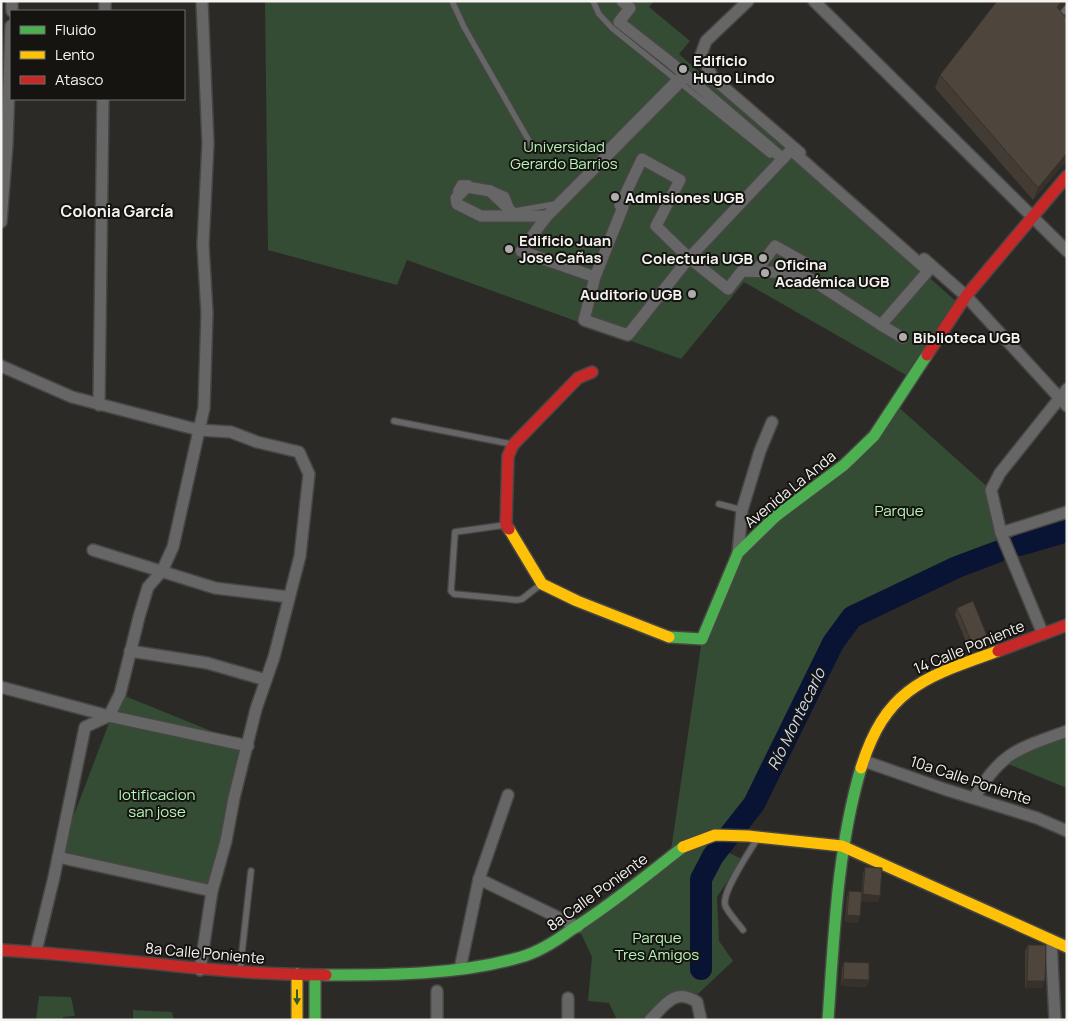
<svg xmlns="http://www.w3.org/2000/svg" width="1068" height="1021" font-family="Manrope,sans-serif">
	<rect width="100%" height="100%" fill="#2c2a27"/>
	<g fill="#344b34">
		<path d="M265,1H654L649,7L690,41L679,54L960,305L906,375L744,282L681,359L407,260L397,285L268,250Z"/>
		<path d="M895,404L991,490L997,552L852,617L802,709L754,804L704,841L742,859L717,897L719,941L733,961L699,993L643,1020H617L609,1003L588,1001L592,957L578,927L670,857L702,639L749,542L811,491Z"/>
		<path d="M120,694L248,746L212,891L58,857Z"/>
		<path d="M1067,734V788L1001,761Z"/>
		<path d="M39,996L71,997L75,1016L63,1017L62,1020H36Z"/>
		<path d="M133,1010L172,1012L174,1020H133Z"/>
	</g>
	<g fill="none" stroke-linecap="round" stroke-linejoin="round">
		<g stroke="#091334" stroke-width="22">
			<path d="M1020,545L1067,531"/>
			<path d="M701,969V879L713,856L754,804L833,643L852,617L957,567L997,552"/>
		</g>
		<defs>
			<g id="lane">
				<path d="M452,1L464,27L532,146"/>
				<path d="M593,1L599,14L612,28L770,155"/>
				<path d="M1058,18L1067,7"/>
				<path d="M602,153L676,78"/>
				<path d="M490,188L506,195L511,207"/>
				<path d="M456,197V190L460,183H469"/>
				<path d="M515,211L555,204"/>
				<path d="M394,421L511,444"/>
				<path d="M719,504L742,510"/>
				<path d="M505,525L455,532L451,591L454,594L517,600L522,599L540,585"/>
				<path d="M743,930C738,923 728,913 725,905C722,891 750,851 757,839"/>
				<path d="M240,970L251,871"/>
			</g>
			<g id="street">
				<path d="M622,1L630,8L619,22L670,62L783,159"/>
				<path d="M748,1L706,41L701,55L713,78L800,153"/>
				<path d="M814,1L1067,251"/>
				<path d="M12,11V1"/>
				<path d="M105,11V1"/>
				<path d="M516,216L490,191L467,187L456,198L457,204L481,216H547L521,251L595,277L584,320L628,335L689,258L791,150L928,271L881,325L801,273L742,271L728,289L689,258L656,226L680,180L642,159L620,205L623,207L595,277"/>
				<path d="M547,216L686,76"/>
				<path d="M1,222L7,144L11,26"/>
				<path d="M924,259L966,296L1067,406"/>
				<path d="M756,271L775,246L807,264L801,273"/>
				<path d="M881,325L903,338"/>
				<path d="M1,366L72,397L199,430L231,432L257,442L299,452L309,474L300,556L274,657L256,709L234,798L226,841L212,891L200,970"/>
				<path d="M99,405L103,99"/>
				<path d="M1001,533L1067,512"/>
				<path d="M93,550L215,588L289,597"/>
				<path d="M738,553L742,510L760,451L772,422"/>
				<path d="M1043,634L1001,533L991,490L1000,473L1067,389"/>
				<path d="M130,651L207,663L266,680"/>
				<path d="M1,687L109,716L248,746"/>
				<path d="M864,761L944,789L1037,818L1067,831"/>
				<path d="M974,798C1002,751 1018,749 1067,731"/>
				<path d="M58,857L212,891"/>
				<path d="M479,879L578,927"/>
				<path d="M1051,940L1055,1020"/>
				<path d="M36,951L54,877L85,727L109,716L120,694L139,617L148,587L162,571L173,547L204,408L207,313L203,245L208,143L202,1"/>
				<path d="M460,969L479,879L508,795"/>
				<path d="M568,998V1020"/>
				<path d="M437,1020V991"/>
				<path d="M650,1020C665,1005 675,987 697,1002L701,1020"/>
			</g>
			<g id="fast">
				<path d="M669,637L702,639L738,553L776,516L844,465L874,436L927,355"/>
				<path d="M315,975V1020"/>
				<path d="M326,975C390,975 459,975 521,957C539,952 556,941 571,930C611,905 647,875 683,847"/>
				<path d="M828,1020C834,935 837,850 861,768"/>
			</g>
			<g id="slow">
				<path d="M509,529L542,584L577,601L669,637"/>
				<path d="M861,768C886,687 926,677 998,651"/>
				<path d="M683,847L715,835L748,836L842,846L1067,947"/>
				<path d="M297,974V1020"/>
			</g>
			<g id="jam">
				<path d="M927,355L966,296L1067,176"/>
				<path d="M509,529L506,525L508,456L513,445L578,378L592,372"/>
				<path d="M998,651L1067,625"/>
				<path d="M1,950C110,956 217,975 326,975"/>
			</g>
		</defs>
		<use href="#lane" stroke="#474644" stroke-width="8"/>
		<use href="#street" stroke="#474644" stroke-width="14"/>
		<use href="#fast" stroke="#474644" stroke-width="14"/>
		<use href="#slow" stroke="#474644" stroke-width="14"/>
		<use href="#jam" stroke="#474644" stroke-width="14"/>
		<use href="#lane" stroke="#666" stroke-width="5.5"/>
		<use href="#street" stroke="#666" stroke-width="11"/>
		<use href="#fast" stroke="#4caf50" stroke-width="11"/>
		<use href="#slow" stroke="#ffc107" stroke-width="11"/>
		<use href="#jam" stroke="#c62828" stroke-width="11"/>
	</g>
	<g fill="#433c34">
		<path d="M1067,1V3L1060,11L1064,16L1067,10V160L1033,200L935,88L940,75Z"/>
		<path d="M957,608L985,643L969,649L955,615Z"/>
		<path d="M865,867L880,896L878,902L861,901L858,923L845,922L847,897L849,891L862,892L863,874Z"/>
		<path d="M1028,945L1043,988H1025V951Z"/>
		<path d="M844,962L869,980L866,987L841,986L842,968Z"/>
	</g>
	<g fill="#37312b">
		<path d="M1062,1H1067V3L1052,20L1057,7Z"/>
		<path d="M1067,153V160L1033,200L1038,188Z"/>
		<path d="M987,636L985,643L969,649L972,643Z"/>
		<path d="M863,894L880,896L878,902L861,901Z"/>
		<path d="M847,915L860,916L858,923L845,922Z"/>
		<path d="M843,979L869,980L866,987L841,986Z"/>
		<path d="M1027,981H1045L1043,988H1025Z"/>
	</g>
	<g fill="#4e463d" stroke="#37312b">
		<path d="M997,1H1062L1057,7L1067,19V153L1038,188L940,75Z"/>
		<path d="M973,601L987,636L972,643L957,608Z"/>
		<path d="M865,867L882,868L880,896L863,894Z"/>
		<path d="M849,891L862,892L860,916L847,915Z"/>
		<path d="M1028,945H1046L1045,981H1027Z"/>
		<path d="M844,962L869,963V980L843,979Z"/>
	</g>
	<defs><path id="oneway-solid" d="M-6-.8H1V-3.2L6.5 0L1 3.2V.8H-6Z" transform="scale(1.25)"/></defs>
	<use fill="#2e5a2d" href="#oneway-solid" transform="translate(297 997) rotate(90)"/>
	<g fill="#afadaa" stroke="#151411" stroke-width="2">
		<circle cx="683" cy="69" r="5"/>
		<circle cx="615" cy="197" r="5"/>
		<circle cx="509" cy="249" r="5"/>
		<circle cx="763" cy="258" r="5"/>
		<circle cx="765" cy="273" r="5"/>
		<circle cx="692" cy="294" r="5"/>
		<circle cx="903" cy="337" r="5"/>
	</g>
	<g text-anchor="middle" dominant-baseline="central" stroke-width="4" stroke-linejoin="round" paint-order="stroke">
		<g font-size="15" font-weight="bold" fill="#f6f4f1" stroke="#151411" text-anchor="start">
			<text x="693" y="60">Edificio<tspan x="693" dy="17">Hugo Lindo</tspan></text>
			<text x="625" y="197">Admisiones UGB</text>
			<text x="519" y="240">Edificio Juan<tspan x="519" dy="17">Jose Cañas</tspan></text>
			<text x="753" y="258" text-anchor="end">Colecturia UGB</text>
			<text x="775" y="264">Oficina<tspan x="775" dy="17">Académica UGB</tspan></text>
			<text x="682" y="294" text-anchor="end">Auditorio UGB</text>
			<text x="913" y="337">Biblioteca UGB</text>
		</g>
		<g font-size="15" fill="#b6f4b7" stroke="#151411">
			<text x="564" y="146">Universidad<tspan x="564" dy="17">Gerardo Barrios</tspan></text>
			<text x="899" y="510">Parque</text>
			<text x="157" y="794">lotificacion<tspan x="157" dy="17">san jose</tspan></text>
			<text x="657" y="937">Parque<tspan x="657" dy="17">Tres Amigos</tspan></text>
		</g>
		<g font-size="15" fill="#f6f4f1" stroke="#151411">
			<text transform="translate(790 489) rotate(-39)">Avenida La Anda</text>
			<text transform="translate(969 647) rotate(-22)">14 Calle Poniente</text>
			<text transform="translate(971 780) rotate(18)">10a Calle Poniente</text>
			<text transform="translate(597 892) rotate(-36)">8a Calle Poniente</text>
			<text transform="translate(205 953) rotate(5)">8a Calle Poniente</text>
		</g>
		<g font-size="16" font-weight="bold" fill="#f6f4f1" stroke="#151411">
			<text x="117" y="211">Colonia García</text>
		</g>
		<g font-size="16" font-style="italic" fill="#cbd9f5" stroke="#151411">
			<text transform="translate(796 719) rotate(-64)">Río Montecarlo</text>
		</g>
	</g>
	<rect width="1068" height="1021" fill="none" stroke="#f6f4f1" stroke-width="5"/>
	<rect x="10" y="10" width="175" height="90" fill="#151411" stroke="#6f6e6b"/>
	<rect x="20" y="26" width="25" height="8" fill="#4caf50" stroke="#6f6e6b"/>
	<text x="55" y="35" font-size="15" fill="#f6f4f1">Fluido</text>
	<rect x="20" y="51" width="25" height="8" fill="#ffc107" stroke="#6f6e6b"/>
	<text x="55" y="60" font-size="15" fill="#f6f4f1">Lento</text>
	<rect x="20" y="76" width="25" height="8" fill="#c62828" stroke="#6f6e6b"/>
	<text x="55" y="85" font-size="15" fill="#f6f4f1">Atasco</text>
</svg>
